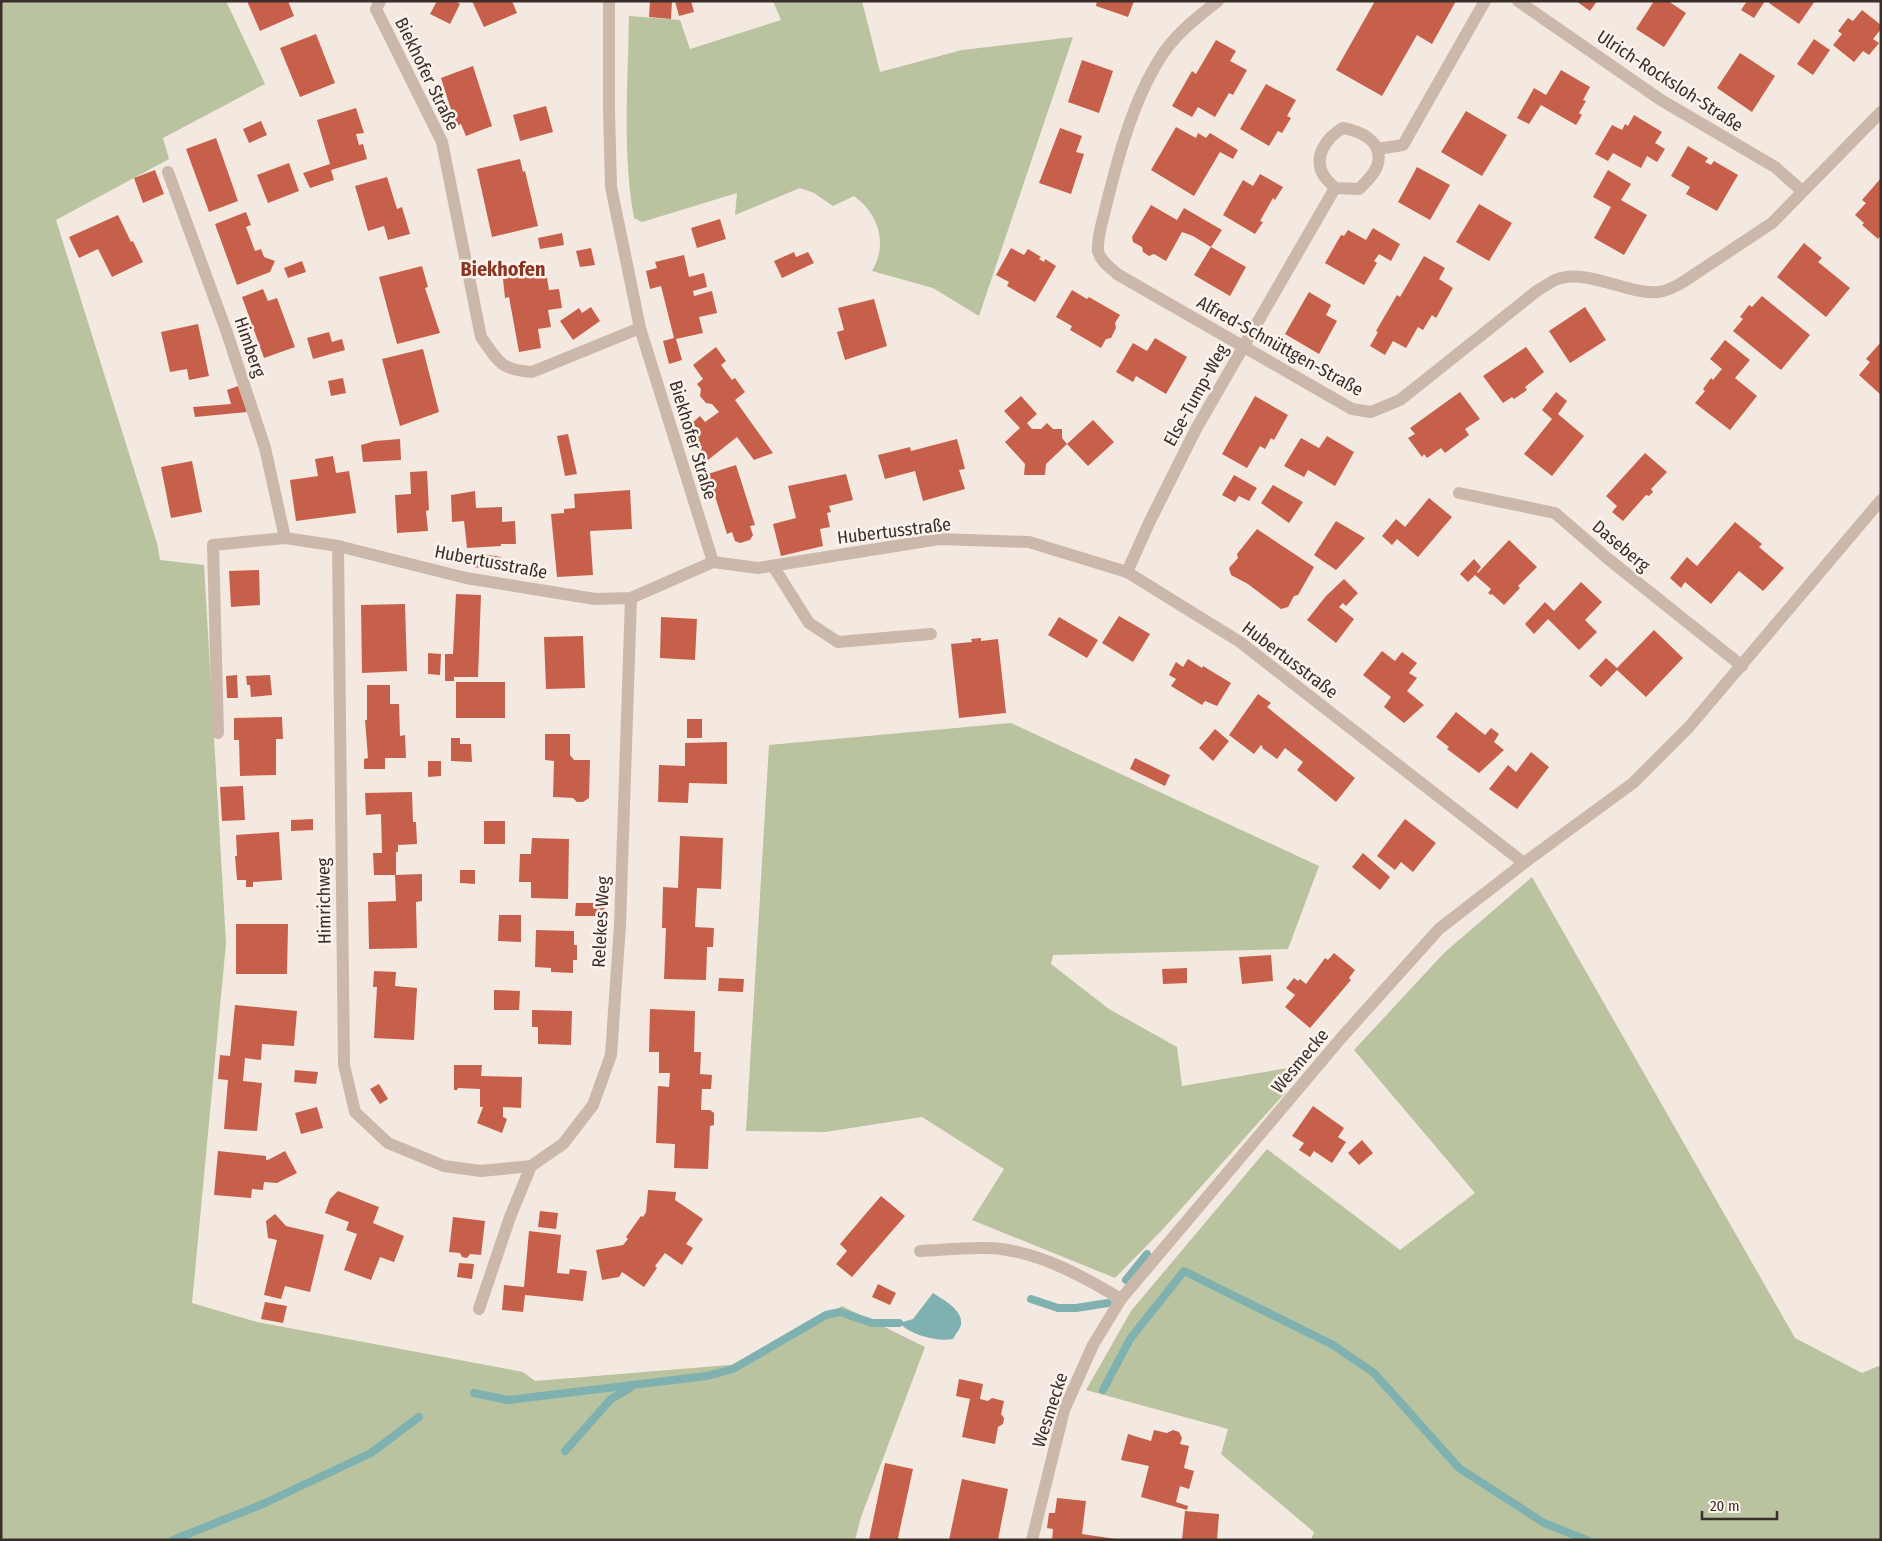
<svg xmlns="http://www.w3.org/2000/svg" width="1882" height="1541" font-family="'Fira Sans Condensed',sans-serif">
	<rect width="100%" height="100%" fill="#f3e9e0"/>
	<g fill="#b9c39f">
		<path d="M1,1H226L265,84L163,138L169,159L56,220L157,543L160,560L204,565L226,943L192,1303L257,1322L523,1372L535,1381L741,1364L842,1306L925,1347L861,1517L855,1540H1Z"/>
		<path d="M773,1H862L880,72L962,50L1073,37L979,316L933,288L872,271C888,244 879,214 854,196L833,206L814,193L800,188L735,215L737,193L642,222L634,218C622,152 628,83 629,16L680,20L690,49L781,20Z"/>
		<path d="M1011,723L1319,866L1288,949L1053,955L1051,964L1109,1009L1177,1047L1182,1086L1294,1067L1285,1093L1163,1229L1115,1278L972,1220L1004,1169L922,1117L825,1132L746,1131L769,745Z"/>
		<path d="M1532,877L1795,1338L1862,1373L1881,1365V1540H1311L1314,1532L1221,1454L1228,1429L1086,1390L1131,1311L1267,1149L1400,1250L1475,1193L1354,1050L1444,953Z"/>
	</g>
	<path fill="#7eb1b0" d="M933,1293C943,1300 963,1309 961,1325C960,1329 955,1335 953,1339C937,1342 911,1335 899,1323L913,1319Z"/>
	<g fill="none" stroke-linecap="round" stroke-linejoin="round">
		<g stroke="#7eb1b0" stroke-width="8">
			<path d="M1126,1280L1147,1254"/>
			<path d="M1031,1299L1058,1308H1076L1108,1303"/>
			<path d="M1103,1390L1130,1339L1184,1271L1333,1345L1374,1373L1459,1468L1544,1523L1587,1540"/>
			<path d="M474,1393L508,1400L707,1376L733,1369L826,1315L840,1312L872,1323H899"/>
			<path d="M565,1451L611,1399L630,1388"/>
			<path d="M173,1540L263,1504L371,1453L419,1417"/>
		</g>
	</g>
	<g fill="#c7604a">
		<path d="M247,1H288L294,16L260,31Z"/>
		<path d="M437,1H455L460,4L450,24L430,14Z"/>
		<path d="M472,1H512L517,13L484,27Z"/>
		<path d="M650,1H672L671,19L649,17Z"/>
		<path d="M675,1H691L694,12L679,16Z"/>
		<path d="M1097,1H1134L1128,17L1096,6Z"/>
		<path d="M1375,1H1456L1432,44L1417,35L1382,96L1336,70Z"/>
		<path d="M1576,1H1597L1590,11Z"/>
		<path d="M1654,1H1668L1686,13L1664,47L1636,29Z"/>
		<path d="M1747,1H1765L1754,18L1741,10Z"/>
		<path d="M1770,1H1815L1799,24L1769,3Z"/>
		<path d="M1862,10L1881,25V29L1873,39L1879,43L1869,55L1863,51L1854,62L1833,45L1842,34L1838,31L1848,18L1853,21Z"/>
		<path d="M316,34L335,83L300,97L280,48Z"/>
		<path d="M1814,39L1830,50L1813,75L1797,64Z"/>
		<path d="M1216,40L1236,51L1230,61L1247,70L1233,95L1229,93L1215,117L1198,107L1192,117L1172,106L1192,71L1196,74Z"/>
		<path d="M1740,53L1775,76L1752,112L1717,88Z"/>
		<path d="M1082,60L1113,71L1099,113L1068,102Z"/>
		<path d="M473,66L492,126L466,136L461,124L456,126L441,78Z"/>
		<path d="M1561,70L1590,87L1583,100L1586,101L1579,113L1582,115L1576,125L1541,105L1529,124L1517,118L1534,88L1546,95Z"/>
		<path d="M1266,84L1296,100L1287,116L1291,118L1282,133L1278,131L1269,146L1240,129Z"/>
		<path d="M546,106L553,132L520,141L513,115Z"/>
		<path d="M356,108L364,133L356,134L359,145L363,144L367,159L331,170L334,180L310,188L303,173L330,164L317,120Z"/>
		<path d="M1466,111L1507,135L1482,176L1441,152Z"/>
		<path d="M1634,115L1662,132L1655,143L1665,149L1657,162L1647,156L1641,168L1613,153L1608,161L1595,154L1612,125L1622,130L1625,124L1628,126Z"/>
		<path d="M261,121L267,135L249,143L243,129Z"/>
		<path d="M1176,127L1196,138L1198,133L1206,138L1210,133L1238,150L1233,159L1220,152L1194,196L1151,170Z"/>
		<path d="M1060,128L1082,136L1076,152L1084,154L1071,194L1039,183Z"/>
		<path d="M216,138L238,201L209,212L186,149Z"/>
		<path d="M1688,146L1708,158L1705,162L1711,165L1714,161L1738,175L1717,211L1686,194L1690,187L1671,176Z"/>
		<path d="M520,159L523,172L525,171L538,226L492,237L477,169Z"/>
		<path d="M289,163L299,191L268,203L257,175Z"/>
		<path d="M1417,167L1450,185L1430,220L1398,202Z"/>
		<path d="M155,170L164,194L143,203L134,178Z"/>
		<path d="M1608,170L1631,184L1621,200L1647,215L1624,255L1594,238L1611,207L1593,197Z"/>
		<path d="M1260,174L1283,187L1275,200L1273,198L1260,221L1263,222L1255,234L1223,215L1243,180L1253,186Z"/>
		<path d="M387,177L397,209L402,207L410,234L388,240L384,226L368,231L355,186Z"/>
		<path d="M1881,178V238L1879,237L1878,239L1862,225L1864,223L1855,215L1866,203L1862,200Z"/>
		<path d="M1479,204L1512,223L1489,261L1456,242Z"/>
		<path d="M1151,205L1177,220L1184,208L1222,230L1211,247L1246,267L1230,296L1194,275L1211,247L1193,236L1182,232L1166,261L1154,254L1149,256L1143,252L1142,247L1133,242L1132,237Z"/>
		<path d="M246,212L251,225L246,227L255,251L261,249L264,257L275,261L270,272L237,285L215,224Z"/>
		<path d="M118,215L131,242L133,241L143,262L112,277L98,249L79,258L69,237Z"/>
		<path d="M720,219L726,239L697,248L691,228Z"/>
		<path d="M1373,228L1400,244L1391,261L1379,254L1374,261L1377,263L1364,285L1325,263L1341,235L1344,236L1348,230L1366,240Z"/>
		<path d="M562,233L564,245L540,249L538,238Z"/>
		<path d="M1804,243L1822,258L1818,262L1850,288L1826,317L1777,277Z"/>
		<path d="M591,248L595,265L580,267L576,251Z"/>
		<path d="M1011,248L1024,255L1028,249L1041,257L1039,259L1044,262L1045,259L1056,266L1035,302L1007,286L1009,282L996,275Z"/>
		<path d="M794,252L796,257L808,252L814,263L782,278L774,261Z"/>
		<path d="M684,255L689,277L704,273L707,287L693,291L694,296L712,291L717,313L699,317L703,333L676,339L682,360L669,364L663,341L674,338L661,286L650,289L646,271L657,268L655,262Z"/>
		<path d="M1424,256L1445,268L1439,279L1453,288L1436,318L1432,315L1423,330L1418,327L1406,348L1393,341L1385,355L1370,346L1378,332L1376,331L1397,295L1400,297Z"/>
		<path d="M302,261L306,272L288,278L284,268Z"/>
		<path d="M523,265L529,270L530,275L546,272L549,290L559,289L562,308L548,310L551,327L538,329L541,348L519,352L509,297L505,298L503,279H506L504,268Z"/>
		<path d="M422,266L428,287L425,288L440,333L397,344L379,277Z"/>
		<path d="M263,289L268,301L277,298L295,347L264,358L242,297Z"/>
		<path d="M1072,290L1087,299L1089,297L1120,315L1115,323L1116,328L1111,338L1106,339L1101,348L1070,330L1072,326L1056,317Z"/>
		<path d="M1309,292L1331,305L1326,315L1337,321L1319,354L1285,334Z"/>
		<path d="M1762,296L1810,335L1781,370L1733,331L1743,319L1740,317L1749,305L1752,307Z"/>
		<path d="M874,299L887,346L845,360L837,332L844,330L838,308Z"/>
		<path d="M591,307L600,321L573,340L560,321L579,308L582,313Z"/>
		<path d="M1585,307L1606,340L1570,363L1549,331Z"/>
		<path d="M198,324L209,376L189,380L187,369L170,372L161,332Z"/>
		<path d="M329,332L332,342L342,339L345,350L313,359L307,338Z"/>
		<path d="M1155,338L1187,357L1166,394L1136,376L1133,382L1116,372L1133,343L1147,351Z"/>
		<path d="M1725,340L1750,360L1735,378L1757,396L1730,430L1695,403L1705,391L1703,389L1711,378L1713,380L1722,369L1710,359Z"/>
		<path d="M1881,342V395L1859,375L1870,362L1866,359Z"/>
		<path d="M716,347L726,361L721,365L732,380L735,378L745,392L735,400L773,453L754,460L737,437L708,460L689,435L697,428L692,423L700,416L705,422L719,412L712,404L706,403L700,396L701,389L697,384L703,379L693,365Z"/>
		<path d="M1526,347L1544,372L1525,387L1527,390L1514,399L1512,397L1503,403L1483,376Z"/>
		<path d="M423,349L439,412L400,426L382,359Z"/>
		<path d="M343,378L346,393L331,396L328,381Z"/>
		<path d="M238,386L247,412L195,417L193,407L231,404L227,390Z"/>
		<path d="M1460,392L1480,419L1465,429L1469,435L1445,453L1441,448L1427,458L1424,454L1422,457L1408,438L1415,434L1410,428Z"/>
		<path d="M1556,392L1567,401L1558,414L1584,436L1552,476L1524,454L1552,419L1542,410Z"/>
		<path d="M1021,396L1037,414L1027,423L1032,429H1041L1047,423L1053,429H1062V438L1067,444L1046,464L1045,475H1024L1025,464L1005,442L1020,428L1004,411Z"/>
		<path d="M1255,396L1288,415L1274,440L1271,438L1265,449L1260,446L1247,468L1222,454Z"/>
		<path d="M1093,420L1114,442L1088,466L1067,444Z"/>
		<path d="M568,434L577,474L565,476L557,436Z"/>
		<path d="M1327,436L1354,452L1335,486L1308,470L1304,477L1284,466L1301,438L1319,448Z"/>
		<path d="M400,439L401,460L363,462L361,445L375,441Z"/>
		<path d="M957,439L965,469L959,470L965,489L923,501L915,471L885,479L878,455L910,447L911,451Z"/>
		<path d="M1645,453L1667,472L1651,489L1653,492L1649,496L1646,495L1623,521L1612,512L1617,506L1606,496Z"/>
		<path d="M333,456L336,473L349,471L356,513L296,521L290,480L318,476L315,459Z"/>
		<path d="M192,461L202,512L171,518L161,467Z"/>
		<path d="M736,465L755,525L750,526L753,535L750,540L740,543L735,541L732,532L727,534L708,474Z"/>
		<path d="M427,471L429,510L426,511L428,531L397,533L395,495L411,494L410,472Z"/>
		<path d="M846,474L853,500L829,506L831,512L827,513L830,527L820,529L823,546L781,556L773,524L796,518L788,486Z"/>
		<path d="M1234,475L1257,488L1249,501L1239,496L1235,502L1222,495Z"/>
		<path d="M1273,485L1303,502L1289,523L1261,503Z"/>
		<path d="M630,490L632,529L590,531L593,575L557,577L551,514L564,513V509L575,508L574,494Z"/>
		<path d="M475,491L476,508L502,507V522L515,521L516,544H501V546L467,548L464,521L452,522L451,495Z"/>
		<path d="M1429,498L1452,517L1418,557L1397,539L1392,545L1382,536L1396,519L1405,527Z"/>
		<path d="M1336,521L1365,538L1336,570L1314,555Z"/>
		<path d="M1735,522L1762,544L1759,547L1784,568L1763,591L1739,571L1711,604L1685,582L1681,588L1670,578L1687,557L1697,566Z"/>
		<path d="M1257,529L1314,567L1298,595L1294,596L1288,607L1281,609L1248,584L1231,575L1229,568L1238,558L1237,554Z"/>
		<path d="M1509,540L1537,567L1518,586L1520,588L1504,605L1492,594L1491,595L1488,593L1491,589L1475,575L1468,582L1460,574L1474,559L1481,567L1477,572L1478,573Z"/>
		<path d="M476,553L501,557L500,571L474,567Z"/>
		<path d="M259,570L260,605L231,607L229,571Z"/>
		<path d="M1344,579L1358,593L1346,606L1343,603L1339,607L1354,619L1336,643L1307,620L1326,596Z"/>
		<path d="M1581,582L1602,602L1585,620L1597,632L1579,650L1548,619L1534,634L1525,624L1545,602L1554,611Z"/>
		<path d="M456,594L481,595L478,677H454V681H445V654H453Z"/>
		<path d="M405,604L407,671L362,673L361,605Z"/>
		<path d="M1119,616L1150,634L1133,662L1102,643Z"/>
		<path d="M661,617L697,619L695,660L660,658Z"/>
		<path d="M1059,617L1098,640L1087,658L1048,635Z"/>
		<path d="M1654,630L1683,658L1646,697L1617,670L1601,687L1589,676L1606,658L1617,668Z"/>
		<path d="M583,636L585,688L546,689L544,637Z"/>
		<path d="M981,638V641L998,639L1006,713L959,718L951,644L972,642L971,639Z"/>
		<path d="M1382,651L1395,661L1402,652L1417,663L1409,673L1417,678L1407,691L1424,705L1404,723L1384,707L1391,697L1363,675Z"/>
		<path d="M428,653L441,654L440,675L428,674Z"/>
		<path d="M1188,659L1202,668L1203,666L1231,683L1217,706L1205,701L1202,705L1171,686L1176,679L1169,675L1176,662L1183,667Z"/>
		<path d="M237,675L238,698H227L226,676Z"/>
		<path d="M270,675L272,695L251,697L250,685H247L246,676Z"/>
		<rect x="456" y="682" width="49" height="36"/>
		<path d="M367,685H390V704H399L400,736L405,735L406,758H385V769H364V759L368,758L365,720H367Z"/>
		<path d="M1258,694L1271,703L1267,707L1355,778L1336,802L1297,770L1303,762L1285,748L1277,759L1262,748L1263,747L1261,745L1254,754L1229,735Z"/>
		<path d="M1456,712L1485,735L1491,728L1499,734L1494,742L1504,750L1479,773L1447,749L1449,747L1436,737Z"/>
		<path d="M282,717L283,739H276V775L240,776L239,740H234V718Z"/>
		<rect x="687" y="719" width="15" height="19"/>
		<path d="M1215,729L1229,741L1213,761L1199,748Z"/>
		<path d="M545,734H570V755L574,760H590L589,798L583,802H577L573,798L553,797L554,761L545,760Z"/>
		<path d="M451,738H460V744H471L472,762L451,761Z"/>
		<path d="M727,742V784L689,783L688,803L658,802L659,765L685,766V743Z"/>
		<path d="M1531,752L1549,767L1517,809L1489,789L1508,765L1516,772Z"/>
		<path d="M1135,758L1170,775L1165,786L1130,769Z"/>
		<path d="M428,761H441V776L428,777Z"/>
		<path d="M243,786L245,820L222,821L220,787Z"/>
		<path d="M412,792L413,822H416L417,844L398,845V852H396V875L422,874V901L416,902L417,948L369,949L368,902L396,901L395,875H374L373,853H382L381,814L366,815L365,793Z"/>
		<path d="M313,819V830L291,831V820Z"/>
		<path d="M1405,819L1436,843L1413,872L1401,862L1395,870L1377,856Z"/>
		<rect x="484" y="821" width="21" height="23"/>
		<path d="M279,832L282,880L253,882V887H246V880H237L235,856H237L236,835Z"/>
		<path d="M680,836L723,838L721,889L697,888L695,927L714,928L713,947H707L706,980L664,979L666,928H662L663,887L678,888Z"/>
		<path d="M532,838L569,839L568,899L531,898V882H519L520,854H531Z"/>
		<path d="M1363,853L1390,877L1380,890L1352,867Z"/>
		<path d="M460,870H475V884L460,883Z"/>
		<path d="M576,903H605L604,916H575Z"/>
		<path d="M499,915H521V942L498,941Z"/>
		<path d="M236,924H288L287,974H236Z"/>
		<path d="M536,930L574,931V945H577V960H573V973L551,972V968L535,967Z"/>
		<path d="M1334,953L1355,970L1349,978L1351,980L1310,1028L1285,1007L1295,995L1286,988L1294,978L1298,981L1300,979L1306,984L1325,958L1328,960Z"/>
		<path d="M1271,955L1273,981L1242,984L1239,957Z"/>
		<path d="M1187,968V983L1163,984L1162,969Z"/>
		<path d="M374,971L396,972L395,986L417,988L414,1040L374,1038L377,987H373Z"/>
		<path d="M719,978L744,979L743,992L718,991Z"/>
		<path d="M494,990L520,991L519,1010H494Z"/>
		<path d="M235,1005L297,1011L294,1046L262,1044L261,1060L245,1058L243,1081L262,1083L257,1131L224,1129L228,1080L218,1079L220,1055L230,1056Z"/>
		<path d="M650,1009L695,1011L694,1052H701L700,1074L712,1075L711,1089H702L701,1110H710L714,1113V1125L710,1126L708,1169L674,1168L675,1144L656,1143L658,1086L669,1087L670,1073H659V1052H649Z"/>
		<path d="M532,1010L572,1011L571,1045L538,1044V1027H532Z"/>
		<path d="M454,1065H482L481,1076L522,1077L521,1108L503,1107V1117L507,1119L502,1133L477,1123L483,1107H480V1089L458,1088L457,1090H454Z"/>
		<path d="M295,1070L318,1072L316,1084L294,1082Z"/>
		<path d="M379,1084L388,1099L380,1104L370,1089Z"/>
		<path d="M1313,1106L1344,1128L1338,1137L1346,1142L1332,1163L1314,1151L1310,1157L1299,1150L1304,1143L1292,1136Z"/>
		<path d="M317,1107L323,1128L301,1134L295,1113Z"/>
		<path d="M1362,1140L1373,1153L1359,1165L1348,1153Z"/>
		<path d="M218,1151L266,1156V1160H268L285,1151L297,1173L277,1183L264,1182L263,1190L252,1189L251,1198L214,1195Z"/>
		<path d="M648,1190L676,1192L675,1200L703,1219L686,1244L693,1248L682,1265L665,1253L655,1266L657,1268L644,1287L622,1272L619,1277L602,1280L596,1250L623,1245L628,1239L626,1237L641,1216L643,1217L646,1212Z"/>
		<path d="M338,1191L379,1207L373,1223L404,1236L394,1262L380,1257L371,1280L344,1270L357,1234L346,1230L349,1222L325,1213L330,1199Z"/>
		<path d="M881,1196L905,1216L852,1277L836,1264L847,1251L840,1244Z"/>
		<path d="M540,1211L558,1213L556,1229L538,1227Z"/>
		<path d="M275,1214L286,1226L324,1235L310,1292L285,1286L281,1299L264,1295L277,1240L268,1238L266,1221Z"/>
		<path d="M453,1217L485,1221L481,1255L470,1254L467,1258L462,1257L460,1253L449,1252Z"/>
		<path d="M529,1231L561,1235L557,1273L569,1274L570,1269L587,1271L583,1301L525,1295L523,1312L502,1310L504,1285L524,1287Z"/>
		<path d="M459,1263L474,1264L472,1279L457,1277Z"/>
		<path d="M878,1284L896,1293L890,1305L872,1297Z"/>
		<path d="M265,1302L287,1306L283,1323L261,1319Z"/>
		<path d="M959,1379L983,1384L980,1399L988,1401L992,1398L1004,1401L1001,1414L1004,1418L1003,1424L998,1427L995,1444L962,1437L970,1399L956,1396Z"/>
		<path d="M1154,1430L1167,1433L1173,1430L1179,1432L1182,1438L1180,1444L1189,1446L1184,1468L1194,1471L1189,1489L1180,1486L1176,1502L1188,1506L1187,1510L1141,1497L1149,1466L1121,1460L1128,1434L1151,1441Z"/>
		<path d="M885,1463L913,1469L898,1538L902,1540H869Z"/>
		<path d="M962,1479L1008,1489L998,1540H949Z"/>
		<path d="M1057,1498L1086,1501L1082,1534L1122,1540H1052L1053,1529L1047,1528L1049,1513H1055Z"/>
		<path d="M1185,1511L1219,1514L1217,1540H1182Z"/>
	</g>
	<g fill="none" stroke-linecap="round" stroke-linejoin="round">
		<g stroke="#ccb8ab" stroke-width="12">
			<path d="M1377,149L1403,145L1485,1"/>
			<path d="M168,172L226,330L265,448L285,538"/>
			<path d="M213,545L218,733"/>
			<path d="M773,566L809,623L838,642L931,634"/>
			<path d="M920,1251C944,1250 978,1246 1001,1249C1045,1255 1084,1277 1121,1299"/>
			<path d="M479,1309L510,1217L531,1166"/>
		</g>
		<g stroke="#ccb8ab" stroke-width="12">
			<path d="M380,1L376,9L442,142L481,337C498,361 500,370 532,372L640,328"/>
			<path d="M609,1V110L611,187L640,328L713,562"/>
			<path d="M1218,1C1196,18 1173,36 1159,60C1132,103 1117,161 1105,210C1102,223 1097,238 1098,251C1100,261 1111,268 1117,274L1352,409L1371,412L1400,400L1538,290C1544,287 1549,283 1555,280C1586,267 1627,295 1658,292C1667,291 1675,287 1683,282L1772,223L1881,112"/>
			<path d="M1518,1L1661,100L1775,167L1802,191"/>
			<path d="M1459,493L1555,513L1607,558L1742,666"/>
			<path d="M213,545L285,538L338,546L466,578L595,599L631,598L713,562L758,568L939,539L1029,542L1127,572L1240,642L1524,863"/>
			<path d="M338,546L344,1065L355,1112L388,1143L444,1166L481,1171L531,1166L563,1144L593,1105L611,1055L620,925L631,598"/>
			<path d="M1127,572L1149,523L1196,429L1335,188L1359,189C1366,182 1376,173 1378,163C1383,141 1360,131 1343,128C1327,137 1312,157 1324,176C1327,180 1331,184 1335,188"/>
			<path d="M1032,1540L1064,1410L1093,1345L1121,1299L1342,1037L1439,929L1524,863L1633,783L1689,727L1881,500"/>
		</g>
	</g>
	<g text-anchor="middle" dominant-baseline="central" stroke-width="5" stroke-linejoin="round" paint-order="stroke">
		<g font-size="18" fill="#3a2e2a" stroke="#fbf3ec">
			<text transform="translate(427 74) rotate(64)">Biekhofer Straße</text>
			<text transform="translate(1670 81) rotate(33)">Ulrich-Rocksloh-Straße</text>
			<text transform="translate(1280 346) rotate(29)">Alfred-Schnüttgen-Straße</text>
			<text transform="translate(250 347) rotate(71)">Himberg</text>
			<text transform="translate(1196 395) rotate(-61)">Else-Tump-Weg</text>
			<text transform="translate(693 440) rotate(73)">Biekhofer Straße</text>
			<text transform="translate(894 531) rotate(-7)">Hubertusstraße</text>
			<text transform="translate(1621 546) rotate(40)">Daseberg</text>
			<text transform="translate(491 562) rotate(11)">Hubertusstraße</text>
			<text transform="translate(1290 660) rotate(37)">Hubertusstraße</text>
			<text transform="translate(324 901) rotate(-91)">Himrichweg</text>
			<text transform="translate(601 922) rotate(-87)">Relekes Weg</text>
			<text transform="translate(1300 1061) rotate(-50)">Wesmecke</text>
			<text transform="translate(1050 1410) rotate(-72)">Wesmecke</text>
		</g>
		<g font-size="20" font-weight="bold" fill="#8a3422" stroke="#fbf3ec">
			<text x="503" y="269">Biekhofen</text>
		</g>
	</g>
	<rect width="1882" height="1541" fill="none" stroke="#3a2e2a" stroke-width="5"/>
	<path d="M1702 1511v8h75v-8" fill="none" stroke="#3a2e2a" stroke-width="2.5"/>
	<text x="1710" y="1511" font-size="15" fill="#3a2e2a" stroke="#fbf3ec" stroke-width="4" paint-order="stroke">20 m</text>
</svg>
